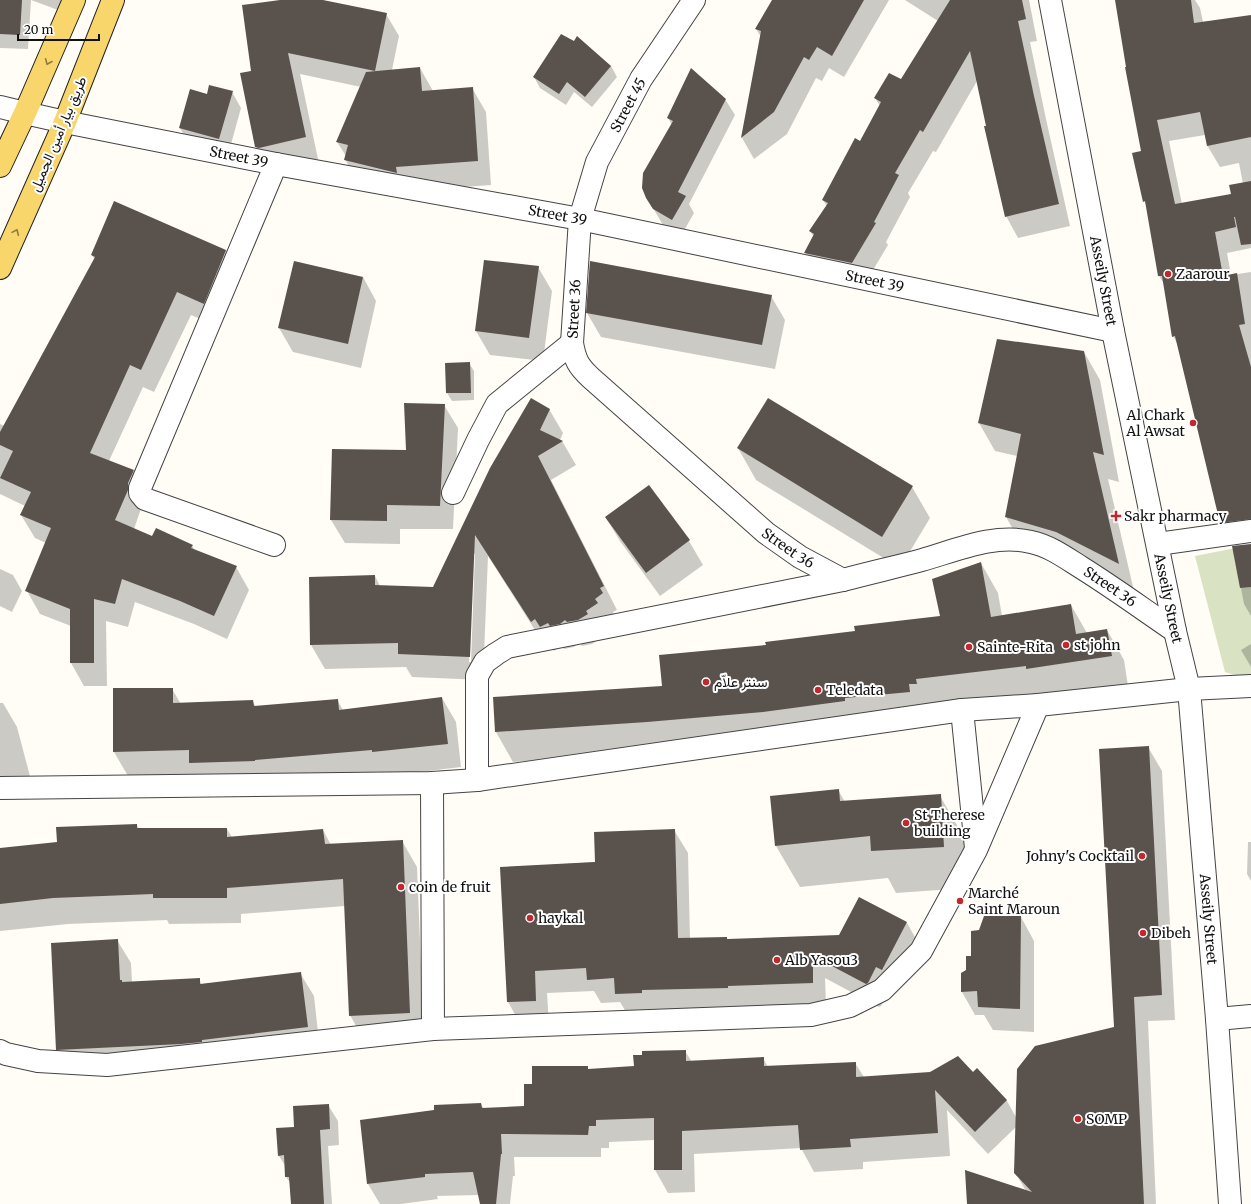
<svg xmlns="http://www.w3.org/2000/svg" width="1251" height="1204" font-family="Merriweather,Vazirmatn,serif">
	<rect width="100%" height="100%" fill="#fffdf5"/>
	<path fill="#d9e3c4" d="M1251,545V680L1225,672L1195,556Z"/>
	<g fill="#0003" fill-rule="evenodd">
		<path d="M0,0H31L28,49L0,48Z"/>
		<path d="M31,0H76L69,14Z"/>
		<path d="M289,0H318L386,14L399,36L392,70L420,68L433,91L472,88L486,112L491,185L409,191L358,183L345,159L346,156L337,142L361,87L300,74L318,159L272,170L269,169L256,147L252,72Z"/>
		<path d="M773,0H889L844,77L829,68L822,81L816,78L787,134L754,159L742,138L761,37L756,29Z"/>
		<path d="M905,0H1029L1037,41L1030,42L1046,119L1070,226L1018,238L1006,216L977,81L936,152L933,151L908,193L910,197L886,242L888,245L864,285L818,275L806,253L814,237L810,231L827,206L823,200L860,142L880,106L875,98L901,81L938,21Z"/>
		<path d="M1116,0H1195L1200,8L1203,22L1251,16V248L1227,253L1231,275L1251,272V542L1234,544L1221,522L1178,345L1173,336L1165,285L1159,276L1147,206L1144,201L1134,153L1142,152ZM1205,135L1207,145L1220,167L1239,163L1243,184L1232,195L1182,204L1169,141Z"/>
		<path d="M577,38L611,66L617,77L592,107L574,92L566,105L540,88L534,77L575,42Z"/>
		<path d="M232,92L241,108L228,155L189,144L180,128L207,95Z"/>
		<path d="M725,99L735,115L689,204L694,213L681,236L663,225L647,198L672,125L668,118Z"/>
		<path d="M226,250L239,273L217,326L191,315L154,392L143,387L109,461L133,471L146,494L134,529L153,537L192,546L195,550L236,567L249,590L227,639L194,624L135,602L128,627L106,621L107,686H84L71,663V626L40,614L27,591L46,543L35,538L21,515L25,506L0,494V424L5,426L95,260L92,255Z"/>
		<path d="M538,267L552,291L543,361L490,355L476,331Z"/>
		<path d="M363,277L376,301L361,368L293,352L279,328Z"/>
		<path d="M771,296L785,320L775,369L601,337L587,313Z"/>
		<path d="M1084,352L1100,380L1119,482L1108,479L1134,591L1022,545L1006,517L1017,456L995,451L979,423Z"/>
		<path d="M469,363L474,371V400L452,401L447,393Z"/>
		<path d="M444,405L458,428L453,529H400V544L345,543L331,520L407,451Z"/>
		<path d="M549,409L563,433L560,440L562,441L576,465L551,480L617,610L613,612L616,618L601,638L592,644L582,646L580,643L574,647L564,649L562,646L554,651L549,642L545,646L488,556L483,680L412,677L406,667L325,669L311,645L310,578L375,576L380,586L434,588ZM475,553L471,662H469L473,555Z"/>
		<path d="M738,448L912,487L930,518L900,568L756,480Z"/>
		<path d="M649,487L689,541L703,565L660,596L620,541L606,518Z"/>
		<path d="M1251,545V616L1244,604L1233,547Z"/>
		<path d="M981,563L998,593L1002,616L1071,605L1087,633L1107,630L1124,660L1128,686L665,752L513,762L496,732L494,698L663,687L767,646L942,617Z"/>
		<path d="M0,569L13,575L22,591L12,612L0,606Z"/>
		<path d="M1251,644V667L1241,650Z"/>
		<path d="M172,689L181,704L253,702L256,707L337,700L343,710L442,698L456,722L461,767L387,776L204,786L197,774L128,776L114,752Z"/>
		<path d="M0,703H3L17,727L36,799H0Z"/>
		<path d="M1148,747L1162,771L1175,1020L1148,1021L1156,1204H968L1026,1191L1015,1172L1016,1127L988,1154L947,1110L950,1156L863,1162V1169L814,1172L801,1148L694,1154L695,1192L668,1193L655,1170V1140L609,1142V1148H601V1157H514L515,1176H513L510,1204H481L479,1195L437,1196L438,1199L401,1204H380L368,1184L481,1104L484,1109L525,1107L533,1085L587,1067L589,1070L635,1067L685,1051L692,1062L763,1058L768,1067L855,1063L864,1077L973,1073L977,1070L1007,1101L1017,1119L1115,1028Z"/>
		<path d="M838,790L845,802L940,796L964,837L967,888L896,893L888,878L800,887L776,846Z"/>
		<path d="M137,825L139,829H227L232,837L323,830L331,845L402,841L417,867L424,1039L365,1042L350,1015L345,906L241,914V923L169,924L167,920L68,924L0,931V849L58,843Z"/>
		<path d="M674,830L688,853L690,939L727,938L728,940L840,936L907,923L920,946L890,990L881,1006L879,1007L825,978L826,1005L629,1017L620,1002L601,1003L594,991L547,993L549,1024L521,1025L508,1002L501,868L596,862Z"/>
		<path d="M1248,842H1251V881L1247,874Z"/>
		<path d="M1021,917L1034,941V1032L993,1030L984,1015H975L962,992L979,931Z"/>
		<path d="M117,940L131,963L132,983L199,979L202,985L300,973L314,996L320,1050L215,1063V1065L195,1067L71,1072L57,1049Z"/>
		<path d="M328,1105L338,1121L339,1145L328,1146L332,1204H297L291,1184L286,1177V1167L279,1156Z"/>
	</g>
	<g fill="#5a524d">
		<path d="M0,0H22L20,35L0,34Z"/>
		<path d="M280,0H323L387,13L375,71L288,53L306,137L259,148L255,147L240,73L251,71L242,5Z"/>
		<path d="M772,0H864L832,56L817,47L809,60L804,57L774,112L741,138L761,31L755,29Z"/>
		<path d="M950,0H1022L1026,19L1018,21L1034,96L1059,204L1005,217L984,126H986L970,51L923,132L920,130L895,173L899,175L874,222L876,223L852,263L804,253L814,234L809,231L828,203L822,200L855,138L860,141L881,102L874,98L889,73L901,79Z"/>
		<path d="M1115,0H1191L1194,23L1251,15V137L1207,146L1200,112L1157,120L1175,204L1231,194L1229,185L1251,181V244L1241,245L1235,217H1234L1236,227L1215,232L1223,276L1237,273L1245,324L1239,325L1251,367V519L1220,523L1175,336L1172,337L1162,276H1158L1145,201L1143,202L1132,153L1141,151L1125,67H1126Z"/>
		<path d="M561,34L574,41L577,36L611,66L585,97L567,82L559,94L533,77Z"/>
		<path d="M420,67L422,91L473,87L478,161L396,167L397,173L344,160L348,145L336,142L366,72Z"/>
		<path d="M691,68L726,99L678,192L686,196L672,220L653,209L646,198L642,188L643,173L673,121L667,118Z"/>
		<path d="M209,85L233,91L219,139L179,128L190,89L207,94Z"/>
		<path d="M114,201L226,250L204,304L177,292L141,370L130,365L90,453L134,470L128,483V490L115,520L152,536L156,528L193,545L191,548L237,566L214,616L180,601L122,579L115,604L94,599V663H70V609L25,591L51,528L20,515L31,492L0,478L13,451L0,445V432L95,257L91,255Z"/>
		<path d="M484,260L539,266L529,338L475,331Z"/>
		<path d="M294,261L363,277L348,344L278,328Z"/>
		<path d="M590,261L772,295L762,345L586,313Z"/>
		<path d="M997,339L1084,351L1104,455L1093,452L1119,564L1056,532L1005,517L1021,434L978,423Z"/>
		<path d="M470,362L471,393H446L445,363Z"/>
		<path d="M531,398L550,409L540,430L563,441L538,456L604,586L600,588L603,593L595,599L598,603L586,611L588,614L578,620L567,622L565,620L560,624L550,626L548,623L540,627L535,619L531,622L475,535L470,657L398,654V643L310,645L309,577L375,575V585L433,587L490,468Z"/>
		<path d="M768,398L913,486L882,537L737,448Z"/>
		<path d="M404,403L445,404L440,506L387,505V521L330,520L332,449L406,450Z"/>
		<path d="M649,485L690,540L646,573L605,517Z"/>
		<path d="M1251,544V587L1240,588L1232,546Z"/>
		<path d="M981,562L991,617L1071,604L1076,634L1107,629L1112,656L1026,669V666L916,679L917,684H909L910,692L845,698V701L763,712L647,722L495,732L493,697L662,686L659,655L766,645L765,642L855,631L854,626L940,616L932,579Z"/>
		<path d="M113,688H173V703L253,700L254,706L338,699L339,710L442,697L448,744L372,752V750L255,760V761L189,763V750L113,752Z"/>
		<path d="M1149,746L1162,995L1134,997L1144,1204H967L965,1170L1032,1192L1014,1173L1017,1069L1035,1046L1114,1027L1099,749Z"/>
		<path d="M839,789L840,801L941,794L944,847L871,851L870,836L775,846L770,796Z"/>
		<path d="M137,824V828H227V837L323,829L325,844L403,840L410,1013L349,1016L343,879L227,888V898H153V894L53,898L0,904V848L57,842L56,827Z"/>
		<path d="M675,829L678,938L727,937V939L839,935L859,897L907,922L882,970L876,967L868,983L866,984L813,956V983L728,986V988L642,990V993L615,994L614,978L587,980L586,968L535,971L536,1001L507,1002L500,867L595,862L594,832Z"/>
		<path d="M984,916H1021L1020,1009L978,1007L977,991L961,992V973L966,970V956H971V931L979,930Z"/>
		<path d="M118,939L120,980H122V982L200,978V984L301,972L308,1027L202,1040V1042L181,1044L56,1050L51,943Z"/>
		<path d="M686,1050V1061L764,1057V1066L856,1062V1077L930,1072L958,1056L973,1072L977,1068L1007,1100L975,1132L935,1090L938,1133L850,1139L851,1147L800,1150L798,1125L682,1131V1170H654V1118L596,1120V1126H589L588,1135L501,1134L502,1154H501L496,1204H480L473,1172L425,1174V1177L367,1184L360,1120L434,1110V1105L481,1103L482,1108L524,1106V1084H532V1066H588V1069L634,1066L633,1055H642V1051Z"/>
		<path d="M329,1104L330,1129L320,1130L324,1204H291L289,1177H285L284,1155L278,1156L276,1128L294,1127L293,1106Z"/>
	</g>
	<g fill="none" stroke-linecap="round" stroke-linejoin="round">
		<defs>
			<g id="minor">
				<path id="s1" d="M694,0L641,79L597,162L580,219L572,343C575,360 578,366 591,378L766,533L800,557L843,580"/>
				<path id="s2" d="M1050,0L1113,331L1175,631L1189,689L1217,1019L1230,1204"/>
				<path id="s3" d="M0,107L25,113L65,122L276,164L580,219L1113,331"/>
				<path d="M453,493L478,440L497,404L572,343"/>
				<path d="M1158,544L1251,531"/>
				<path d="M274,545L145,499L140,493V488L276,164"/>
				<path d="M962,710L976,848"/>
				<path id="s4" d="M477,780V676L485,662L496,654L507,647L843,580C869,573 896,567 922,560C957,550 995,533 1031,542C1050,546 1066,558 1082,568C1114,588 1144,610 1175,631"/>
				<path d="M432,783L433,1029"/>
				<path d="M0,788L432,783L477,780L962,710L1038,705L1189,689L1251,686"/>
				<path d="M1217,1019L1251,1016"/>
				<path d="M0,1051L6,1054L38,1061L107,1065L433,1029L811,1015L850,1006L882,990L921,951L976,850L1038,705"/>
			</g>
			<g id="major">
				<path d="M0,166L25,113L74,0"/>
				<path d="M0,268L65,122L113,0"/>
			</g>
		</defs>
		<use href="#minor" stroke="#444" stroke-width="24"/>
		<use href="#major" stroke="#222" stroke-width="24"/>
		<use href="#minor" stroke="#fff" stroke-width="22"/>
		<use href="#major" stroke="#f9d66b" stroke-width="22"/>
	</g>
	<defs><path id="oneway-chevron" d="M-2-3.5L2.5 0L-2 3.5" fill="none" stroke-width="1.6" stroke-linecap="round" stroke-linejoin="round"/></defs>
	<g stroke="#917d42">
		<use href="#oneway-chevron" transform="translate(48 62) rotate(113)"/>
		<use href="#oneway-chevron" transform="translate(16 232) rotate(-66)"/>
	</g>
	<g fill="#c4262e" stroke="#fff" stroke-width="1.5">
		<circle cx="1168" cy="274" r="4"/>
		<circle cx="1193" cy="423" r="4"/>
		<path d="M1114 510h4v4h4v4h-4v4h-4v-4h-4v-4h4z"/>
		<circle cx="1066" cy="645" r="4"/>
		<circle cx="969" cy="647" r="4"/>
		<circle cx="706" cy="682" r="4"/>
		<circle cx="818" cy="690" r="4"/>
		<circle cx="906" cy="823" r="4"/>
		<circle cx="1142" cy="856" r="4"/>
		<circle cx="401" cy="887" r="4"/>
		<circle cx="960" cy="901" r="4"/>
		<circle cx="530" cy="918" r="4"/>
		<circle cx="1143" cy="933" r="4"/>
		<circle cx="777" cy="960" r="4"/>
		<circle cx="1078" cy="1119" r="4"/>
	</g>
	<g text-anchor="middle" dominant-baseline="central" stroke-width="4" stroke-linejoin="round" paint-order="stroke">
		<g font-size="14" fill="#111" stroke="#fff">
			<text transform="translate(628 105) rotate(-62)">Street 45</text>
			<text transform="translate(58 134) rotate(-67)">طريق بيار أمين الجميل</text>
			<text stroke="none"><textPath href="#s3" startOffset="244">Street 39</textPath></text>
			<text stroke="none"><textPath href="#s3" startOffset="568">Street 39</textPath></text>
			<text stroke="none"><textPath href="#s3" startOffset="892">Street 39</textPath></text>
			<text stroke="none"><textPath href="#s2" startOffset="286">Asseily Street</textPath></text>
			<text transform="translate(574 309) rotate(-87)">Street 36</text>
			<text stroke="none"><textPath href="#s1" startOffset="674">Street 36</textPath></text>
			<text stroke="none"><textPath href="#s4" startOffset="774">Street 36</textPath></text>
			<text stroke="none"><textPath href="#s2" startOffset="610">Asseily Street</textPath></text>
			<text stroke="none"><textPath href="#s2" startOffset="934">Asseily Street</textPath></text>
		</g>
		<g font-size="14" fill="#111" stroke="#fff" text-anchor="start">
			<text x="1176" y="274">Zaarour</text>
			<text x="1185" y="415" text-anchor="end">Al Chark<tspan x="1185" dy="16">Al Awsat</tspan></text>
			<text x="1124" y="516">Sakr pharmacy</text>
			<text x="1074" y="645">st john</text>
			<text x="977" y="647">Sainte-Rita</text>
			<text x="714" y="682">سنتر علاّم</text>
			<text x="826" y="690">Teledata</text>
			<text x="914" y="815">St Therese<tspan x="914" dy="16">building</tspan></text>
			<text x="1134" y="856" text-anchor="end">Johny's Cocktail</text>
			<text x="409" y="887">coin de fruit</text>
			<text x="968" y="893">Marché<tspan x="968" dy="16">Saint Maroun</tspan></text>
			<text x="538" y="918">haykal</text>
			<text x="1151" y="933">Dibeh</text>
			<text x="785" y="960">Alb Yasou3</text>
			<text x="1086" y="1119">SOMP</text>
		</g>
	</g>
	<path d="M18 34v6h81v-6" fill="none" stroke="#111111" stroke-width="2"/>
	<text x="24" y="34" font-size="12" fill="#111111" stroke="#ffffff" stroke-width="3" paint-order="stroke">20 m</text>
</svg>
